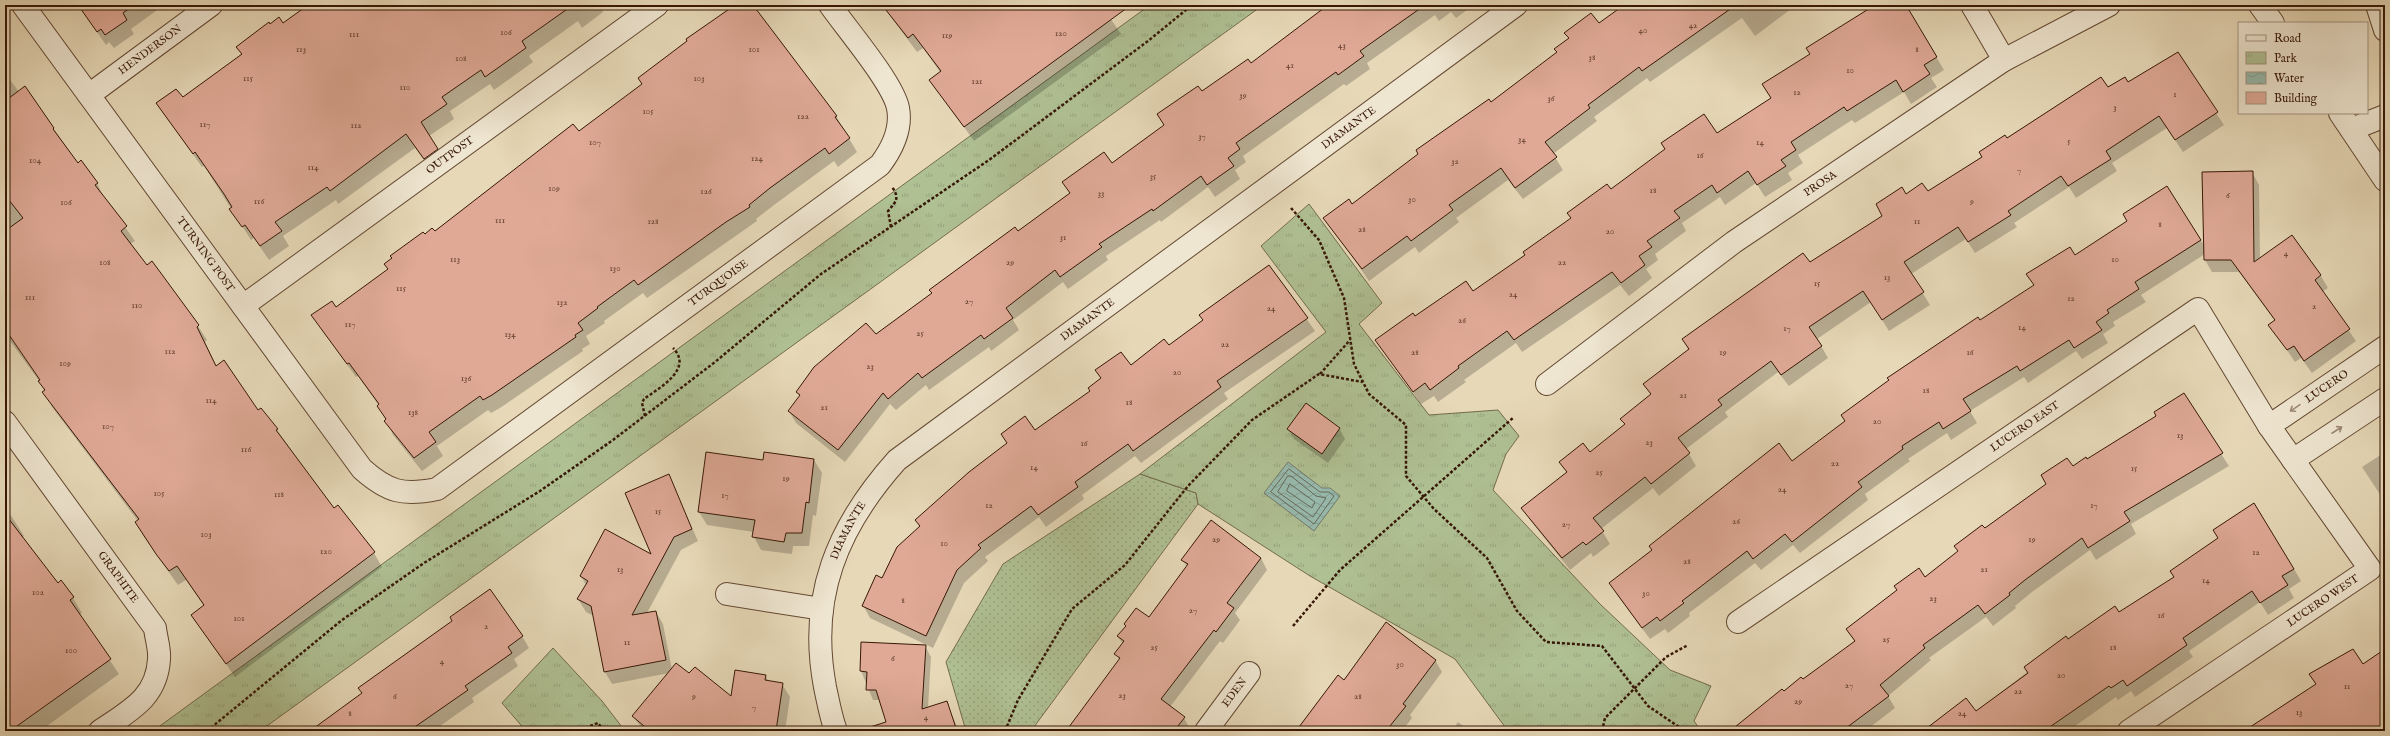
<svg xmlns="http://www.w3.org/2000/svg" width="2390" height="736" font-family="'IM FELL English',serif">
	<defs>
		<pattern id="grass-dots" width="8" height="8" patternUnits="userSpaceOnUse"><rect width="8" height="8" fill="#afc093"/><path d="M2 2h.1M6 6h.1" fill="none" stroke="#97a47d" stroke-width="1.8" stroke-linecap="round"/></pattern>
		<pattern id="park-tufts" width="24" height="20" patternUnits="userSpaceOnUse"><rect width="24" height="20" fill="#afc093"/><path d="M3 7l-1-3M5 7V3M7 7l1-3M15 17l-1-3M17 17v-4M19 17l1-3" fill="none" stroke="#97a47d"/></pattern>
		<pattern id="water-waves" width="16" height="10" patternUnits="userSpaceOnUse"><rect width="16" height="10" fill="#97baad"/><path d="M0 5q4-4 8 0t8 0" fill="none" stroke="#839f93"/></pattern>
	</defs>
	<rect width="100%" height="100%" fill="#e7d9b8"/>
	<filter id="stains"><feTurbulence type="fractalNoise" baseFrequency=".005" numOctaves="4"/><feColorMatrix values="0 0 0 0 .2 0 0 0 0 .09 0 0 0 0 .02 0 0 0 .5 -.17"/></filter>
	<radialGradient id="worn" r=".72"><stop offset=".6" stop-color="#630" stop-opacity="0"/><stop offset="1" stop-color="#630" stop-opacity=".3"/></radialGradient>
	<path fill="url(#grass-dots)" stroke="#736c4c" d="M1140,474L1196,493L1198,504L1031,731H966L946,662L1003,564Z"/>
	<g fill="url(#park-tufts)" stroke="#736c4c">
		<path d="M1150,5H1263L260,731H153Z"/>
		<path d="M1309,204L1382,303L1359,324L1429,415L1498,410L1519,436L1506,454L1493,490L1600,604L1670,670L1711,686L1694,721L1701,731H1508L1455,659L1310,576L1198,504L1196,493L1140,474L1326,332L1261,246Z"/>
		<path d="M553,648L602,701L625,731H526L502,703Z"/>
	</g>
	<path fill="url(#water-waves)" stroke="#71796a" d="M1288,462L1322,488H1330L1340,496L1314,531L1264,493Z"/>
	<g fill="#0003">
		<path d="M78,5H164L131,29L134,34L114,48L109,42L106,45Z"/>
		<path d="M309,5H608L602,9L603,12L582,28L578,21L529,56L533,62L494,90L490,84L450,111L454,119L429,136L445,164L433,172L415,148L338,204L336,200L283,236L289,246L269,260L254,238L251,240L204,166L202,167L157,104L183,99L242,56L237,47L270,25H283Z"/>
		<path d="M734,5H752L836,116L857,152L838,167L834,161L778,202L756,219L757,221L647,298L643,293L604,321L605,323L586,336L590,344L582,349L583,351L500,408L491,413L488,410L437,446L443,456L422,471L393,435L379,406L358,376L356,377L312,316L336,308L389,270L385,264L424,235L435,233L578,133L642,84L639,78Z"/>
		<path d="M882,5H1101L1121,34L974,141L930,80L940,72L923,48L917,52Z"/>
		<path d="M1330,5H1474L1456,18L1451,12L1439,21L1435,15L1367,63L1370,69L1346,86L1344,84L1243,156L1246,162L1235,170L1240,179L1215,197L1208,187L1161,222L1160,220L1106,256L1108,260L1068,289L1063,282L1013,320L1019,330L991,351L989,347L929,390L926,385L896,410L890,404L845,462L796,423L789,411L800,397L797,392L1070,194L1063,182L1112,165L1165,126L1158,115L1251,64Z"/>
		<path d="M1625,5L1795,6L1755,36L1742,18L1650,82L1647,78L1594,117L1597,121L1553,154L1563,170L1523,199L1508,180L1456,218L1459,222L1419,253L1415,247L1369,281L1325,218L1352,205L1558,53L1569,39L1566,33L1599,25Z"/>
		<path d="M1876,5H1905L1944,70L1931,78L1937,87L1911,104L1904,92L1855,123L1852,120L1798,155L1803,163L1788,173L1792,180L1765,197L1756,183L1725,205L1720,197L1682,223L1686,231L1655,254L1658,260L1646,269L1652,278L1629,296L1620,285L1522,352L1516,343L1464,380L1466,382L1438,402L1434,396L1421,404L1377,341L1415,318L1473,292L1526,256L1611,190L1717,135L1772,99L1811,54Z"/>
		<path d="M2177,54L2224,125L2183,152L2167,128L2112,163L2117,171L2076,198L2069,187L2014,223L2017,227L1975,253L1966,239L1911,274L1930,305L1889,331L1871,302L1817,339L1828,358L1789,386L1778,372L1725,412L1728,417L1686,449L1696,466L1659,496L1653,488L1601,529L1610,544L1593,557L1591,553L1570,570L1530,520L1523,508L1567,473L1560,462L1590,453L1625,425L1622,419L1651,395L1645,385L1689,351L1683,339L1810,264L1883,216L1906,195L1927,193L2007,140L2108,89L2128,84Z"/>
		<path d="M5,73L19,92L25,87L78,164L97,183L104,198L135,241L130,244L146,266L151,263L198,326L207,340L205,342L217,367L277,430L334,509L374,553L382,567L235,677L192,615L204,606L186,580L178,585L144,537L136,523L138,521L52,407L40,382L10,341L5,344Z"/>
		<path d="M2252,172L2259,185L2260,259L2292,236L2321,276L2328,288L2322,292L2356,341L2312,373L2301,358L2295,362L2270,325L2275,321L2239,272H2212L2205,260V254L2141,295L2146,302L2113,322L2115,326L2103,334L2108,343L2082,359L2076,351L2028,383L2024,377L1970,411L1977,423L1951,440L1947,433L1908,459L1910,461L1865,494L1868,500L1800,553L1793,545L1761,570L1755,563L1689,613L1690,616L1668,633L1665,629L1650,639L1617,595L1610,583L1792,462L1980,322L2035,286L2028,274L2075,256L2201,240L2205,247Z"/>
		<path d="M1269,266L1315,331L1224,393L1228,399L1141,463L1135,456L1082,495L1084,499L1046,527L1039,517L985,557L988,561L964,583L933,648L870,618L863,605L920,528L916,520L1091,391L1101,379L1097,371L1130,366L1169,347L1204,321Z"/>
		<path d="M2183,395L2229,466L2131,524L2136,534L2096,560L2090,550L2032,592L2015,606L2016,608L1993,626L1986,617L1929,658L1931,660L1888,696L1895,708L1865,731H1732L1855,642L1847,629L1925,578L1985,529L2072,467L2087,461L2158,416Z"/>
		<path d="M1339,428L1345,439L1328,463L1294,439L1288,429Z"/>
		<path d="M2385,452V502L2362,467Z"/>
		<path d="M814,460L822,473L816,516L813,515L809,546H793L792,554L761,550L754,537V532L707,525L699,512L764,461Z"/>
		<path d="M668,475L698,541L681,550L647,613L656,612L663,624L672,670L689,675L732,698L765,675L769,682L782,684L790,697L785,731H644L633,716L669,673L612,684L605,672L594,616L586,612L578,599L586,585L581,576L653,556Z"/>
		<path d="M5,506L24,536L22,538L58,584L61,582L73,598L82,613L79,615L119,674L40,731H5Z"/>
		<path d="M1261,558L1267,570L1235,613L1240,620L1223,643L1220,641L1170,707L1184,718L1190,729L1189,731H1066L1120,661L1116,654L1123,644L1118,637L1149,618L1187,567L1183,560Z"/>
		<path d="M2294,569L2301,581L2289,589L2294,598L2268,615L2260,602L2189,651L2193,657L2135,697L2131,691L2118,700L2116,697L2068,731H1924L1975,712L2068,641L2119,613Z"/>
		<path d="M522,636L529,648L514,659L518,666L472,698L474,702L433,731H315Z"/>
		<path d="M925,646L931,657L928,708L946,702L959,731H891L880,700H873L861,671Z"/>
		<path d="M2385,650V731H2237L2244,727L2247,730L2317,685L2311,674L2332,660L2334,663L2362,665Z"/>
		<path d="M1435,660L1442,672L1410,715L1412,718L1402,731H1299L1344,681Z"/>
		<path d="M1458,722L1470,731H1452Z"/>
	</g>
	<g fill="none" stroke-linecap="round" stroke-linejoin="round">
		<g stroke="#67685a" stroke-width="1">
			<path d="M1289,469L1320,492H1329L1334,496L1314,524L1271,492Z"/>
			<path d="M1288,476H1291L1316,496L1326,498L1313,517L1278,492Z"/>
			<path d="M1290,484L1315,502L1312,508L1287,491Z"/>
		</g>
	</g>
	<g fill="#dfa996" stroke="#371706">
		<path d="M78,5H134L123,13L127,20L105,35L101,29L97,32Z"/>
		<path d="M308,5H573L522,41L526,48L485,77L481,70L442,97L447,104L421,122L438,149L424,159L406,134L330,191L327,187L275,222L282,231L260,246L245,225L242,227L229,209L232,207L224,194L195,152L193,154L156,103L176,89L183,97L242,54L236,47L269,22L270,24L279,17L283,23Z"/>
		<path d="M735,5H753L837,116L835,117L850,138L829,154L825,148L770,188L749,205L750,207L726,222L638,285L634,280L597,307L598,308L578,323L583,330L575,335L576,337L492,395L483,400L480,396L429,432L436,442L414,458L384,421L386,419L377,406L379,404L349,363L347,364L311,315L332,301L336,307L388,269L384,264L392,258L390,256L423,232L425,234L432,228L435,231L573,124L579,131L642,84L638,78L687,41L686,39Z"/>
		<path d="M882,5H1131L964,127L929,80L941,71L913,34L908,38Z"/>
		<path d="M1328,5H1425L1360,51L1364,56L1338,75L1336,72L1236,143L1240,149L1228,158L1234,166L1207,185L1201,176L1153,211L1152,209L1099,244L1102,247L1060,277L1055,270L1006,308L1013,318L984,339L981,335L922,378L918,373L888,399L883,393L838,450L788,411L800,395L796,392L814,367L866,323L876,334L932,293L929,290L1015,227L1018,231L1070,193L1062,182L1104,152L1112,163L1164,125L1157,114L1198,86L1202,91L1248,59L1251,63Z"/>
		<path d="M1624,5H1736L1642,71L1639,67L1588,105L1590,108L1545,142L1557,157L1515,188L1501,168L1449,205L1453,210L1411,241L1407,236L1362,269L1323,218L1349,199L1352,204L1418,154L1416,150L1489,99L1491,102L1557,52L1554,49L1569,38L1564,33L1591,13L1599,23Z"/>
		<path d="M1875,5H1906L1937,57L1924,65L1930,74L1903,92L1896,80L1847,111L1844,107L1791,142L1796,150L1781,160L1786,166L1757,185L1748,171L1717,193L1712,185L1674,211L1680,218L1647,241L1652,247L1639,256L1645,265L1621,283L1612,272L1514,340L1507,331L1458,366L1459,368L1430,390L1425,383L1413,392L1375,340L1413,313L1415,316L1466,281L1473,291L1525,255L1523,252L1571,218L1567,213L1607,184L1611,189L1665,149L1661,143L1704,114L1717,133L1771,98L1762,84L1810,54L1806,48Z"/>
		<path d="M2178,52L2218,112L2175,140L2159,116L2106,151L2111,159L2068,186L2061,176L2008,211L2011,215L1968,242L1958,227L1904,262L1924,292L1882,320L1863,291L1809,327L1822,346L1781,375L1771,361L1718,400L1722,405L1678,438L1690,453L1651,484L1645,477L1593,518L1604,531L1586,545L1583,542L1562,558L1521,508L1567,472L1559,462L1583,443L1590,452L1625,424L1620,419L1651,394L1643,384L1689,349L1682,339L1786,265L1803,253L1810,262L1882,216L1876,204L1902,187L1906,194L1922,183L1928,191L1982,157L1979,152L2005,135L2007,138L2101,77L2108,87L2125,77L2128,82Z"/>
		<path d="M25,86L54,128L53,129L78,163L81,160L98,183L95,185L127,226L121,231L147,265L152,261L199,325L197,327L216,366L224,360L258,410L261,408L278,429L276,430L334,508L338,505L375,552L226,664L191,615L204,605L177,566L169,571L156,554L135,522L139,519L42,392L45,390L38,381L40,380L5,329V231L23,218L5,195V101Z"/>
		<path d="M2253,171L2254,262L2292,235L2321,275L2315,280L2350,329L2304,361L2294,346L2287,350L2268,325L2275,320L2231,260H2204L2202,172Z"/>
		<path d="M2167,186L2201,240L2135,282L2139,289L2107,310L2109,313L2096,322L2102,330L2074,348L2069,340L2020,371L2017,366L1963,399L1971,411L1943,429L1939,422L1902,446L1903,449L1858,482L1862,487L1792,542L1785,534L1753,559L1747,551L1682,601L1684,603L1660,621L1657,617L1642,628L1609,583L1652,550L1649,546L1779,443L1792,461L1845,421L1841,415L1889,380L1887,378L1978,317L1980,320L2034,285L2026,274L2070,247L2075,255L2127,221L2123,214Z"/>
		<path d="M1269,265L1308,318L1217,381L1221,387L1133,451L1128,444L1075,482L1078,487L1038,515L1031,506L978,545L981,548L957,570L926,636L862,606L876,575L882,578L897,547L920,526L915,520L969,472L1007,443L1001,434L1025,416L1035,430L1090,391L1088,388L1101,378L1095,370L1121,352L1131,365L1164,339L1169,345L1203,320L1199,315Z"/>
		<path d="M2184,393L2223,453L2124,512L2130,521L2088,548L2082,538L2025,580L2009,593L2010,595L1985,614L1978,605L1923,645L1925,648L1880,685L1889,696L1842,731H1730L1782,689L1784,691L1801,677L1803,679L1855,641L1846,629L1897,590L1894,586L1919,568L1925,577L1958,551L1954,546L1982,525L1985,528L2046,484L2041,475L2067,458L2073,466L2086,457L2087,459L2156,416L2154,412Z"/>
		<path d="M1306,403L1340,428L1322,454L1287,429Z"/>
		<path d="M706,452L763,460L764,452L814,459L809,503L806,502L802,533H786L784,542L752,537L755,520L698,512Z"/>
		<path d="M669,474L692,529L674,537L632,615L656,611L666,660L604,672L591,606L577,599L588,581L580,576L605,529L651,554L625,493Z"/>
		<path d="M2254,503L2294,569L2282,576L2288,585L2260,603L2252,591L2183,638L2187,645L2127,686L2123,680L2111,688L2109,686L2044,731H1923L1966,698L1976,711L2028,673L2024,667L2066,636L2068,639L2115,606L2119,612L2174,577L2170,571L2218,538L2213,530Z"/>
		<path d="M5,514L58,583L61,580L74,597L70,600L111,659L10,731H5Z"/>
		<path d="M1211,520L1261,558L1227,603L1234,608L1216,632L1214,630L1161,699L1185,717L1174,731H1066L1120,658L1114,654L1124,641L1117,636L1126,626L1124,624L1136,608L1149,617L1188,564L1181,560Z"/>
		<path d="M490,589L523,636L508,647L512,653L465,686L468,690L409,731H310L362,693L358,688L452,621L450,617Z"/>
		<path d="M1386,622L1436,660L1403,704L1406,706L1386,731H1296L1338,675L1344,680Z"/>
		<path d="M861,642L926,645L922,709L947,701L957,731H871L870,727L886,722L876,690H866L867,672L860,671Z"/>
		<path d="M2353,649L2363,664L2385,649V731H2244L2316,684L2309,674Z"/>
		<path d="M676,663L689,673L695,667L731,696L735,670L766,675L765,680L783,683L776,731H650L632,716Z"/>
	</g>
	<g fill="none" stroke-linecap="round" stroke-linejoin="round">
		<defs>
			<g id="street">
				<path id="s1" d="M23,5L362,469C388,492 403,496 437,489L880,165C892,149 902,129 898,108C893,83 846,28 830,5"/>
				<path d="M1972,5L2004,60"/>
				<path d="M2260,5L2273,23"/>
				<path d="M2377,5L2385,30"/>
				<path id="s2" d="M89,95L211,5"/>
				<path d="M2340,113L2385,180"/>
				<path d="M2352,129L2385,116"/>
				<path id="s3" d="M243,306L657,5"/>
				<path id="s4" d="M1547,384L1734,242L2004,60L2109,5"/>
				<path id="s5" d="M5,422L155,628C156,638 160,649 159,659C157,698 129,711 100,731"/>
				<path id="s6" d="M2269,426L2385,347"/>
				<path d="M2293,460L2385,399"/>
				<path d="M727,594L822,609"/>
				<path id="s7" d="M1738,622L2198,309L2269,426L2370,569L2129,731"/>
				<path id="s8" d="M836,731C831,718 828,701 825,687C808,597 837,527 897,460L1516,5"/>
				<path id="s9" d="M1206,731L1249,673"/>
			</g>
		</defs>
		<use href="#street" stroke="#634832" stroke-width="24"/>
		<g stroke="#371706" stroke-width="2.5" stroke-dasharray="3 2" stroke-linecap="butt">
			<path d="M1291,208L1319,240L1344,298L1354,364L1369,394L1406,425V476L1434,509L1487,558L1517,611L1546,642L1602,646L1648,706L1685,731"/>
			<path d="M891,227L888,211C896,202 900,198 892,187"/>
			<path d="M1320,374L1350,340"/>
			<path d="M645,416L642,403L644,399C659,388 694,369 673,348"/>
			<path d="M1293,626L1340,570L1514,417"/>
			<path d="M207,731L342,620L424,563L540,491L613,440L715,362L821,274L989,160L1148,41L1192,5"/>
			<path d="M576,731L598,723L604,731"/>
			<path d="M1005,731L1018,700L1072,609L1125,565L1188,486L1252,420L1319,374L1362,382"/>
			<path d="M1602,731L1605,718L1666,657L1688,645"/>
		</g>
		<use href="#street" stroke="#efe6d1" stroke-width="22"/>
	</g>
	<defs><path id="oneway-shaft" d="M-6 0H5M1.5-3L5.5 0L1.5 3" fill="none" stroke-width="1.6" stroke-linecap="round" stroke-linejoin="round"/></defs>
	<g stroke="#9c8976">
		<use href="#oneway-shaft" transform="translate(2295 408) rotate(146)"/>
		<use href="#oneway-shaft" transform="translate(2337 430) rotate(-33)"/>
	</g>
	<g text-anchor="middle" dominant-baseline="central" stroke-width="3" stroke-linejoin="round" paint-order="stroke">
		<g font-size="9" fill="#613c2a">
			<text x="1693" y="25">42</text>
			<text x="1643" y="30">40</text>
			<text x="506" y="32">106</text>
			<text x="1061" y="33">120</text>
			<text x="354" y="34">111</text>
			<text x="947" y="35">119</text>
			<text x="1342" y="45">43</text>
			<text x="301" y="49">113</text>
			<text x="754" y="49">101</text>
			<text x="1917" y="49">8</text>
			<text x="1592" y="57">38</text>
			<text x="461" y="58">108</text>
			<text x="1290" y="65">41</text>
			<text x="1850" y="70">10</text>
			<text x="248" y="78">115</text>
			<text x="699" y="78">103</text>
			<text x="977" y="81">121</text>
			<text x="405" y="87">110</text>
			<text x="1797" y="92">12</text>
			<text x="2175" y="94">1</text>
			<text x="1243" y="95">39</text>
			<text x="1551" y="98">36</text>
			<text x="2115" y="107">3</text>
			<text x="648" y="111">105</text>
			<text x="803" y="116">122</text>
			<text x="205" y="124">117</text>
			<text x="356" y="125">112</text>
			<text x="1202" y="136">37</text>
			<text x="1522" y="139">34</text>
			<text x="2069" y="141">5</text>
			<text x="595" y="142">107</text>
			<text x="1760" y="142">14</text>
			<text x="1700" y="155">16</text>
			<text x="757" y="158">124</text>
			<text x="35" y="160">104</text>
			<text x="1455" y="161">32</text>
			<text x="313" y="167">114</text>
			<text x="2019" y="170">7</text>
			<text x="1153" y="176">35</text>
			<text x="554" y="188">109</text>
			<text x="1653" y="190">18</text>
			<text x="706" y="191">126</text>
			<text x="1101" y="193">33</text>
			<text x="2228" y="195">6</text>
			<text x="1412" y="199">30</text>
			<text x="259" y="201">116</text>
			<text x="1972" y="201">9</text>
			<text x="66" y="202">106</text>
			<text x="500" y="220">111</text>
			<text x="653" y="221">128</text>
			<text x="1917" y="221">11</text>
			<text x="2160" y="224">8</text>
			<text x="1362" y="229">28</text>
			<text x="1610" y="231">20</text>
			<text x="1063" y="237">31</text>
			<text x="2286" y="253">4</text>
			<text x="455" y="259">113</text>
			<text x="2115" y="259">10</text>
			<text x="105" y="262">108</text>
			<text x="1010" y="262">29</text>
			<text x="1562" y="262">22</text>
			<text x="615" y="268">130</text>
			<text x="1887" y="277">13</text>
			<text x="1817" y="283">15</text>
			<text x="401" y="288">115</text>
			<text x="1513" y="294">24</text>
			<text x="30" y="297">111</text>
			<text x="2071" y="298">12</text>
			<text x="969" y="301">27</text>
			<text x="562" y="302">132</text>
			<text x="137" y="305">110</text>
			<text x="2314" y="306">2</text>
			<text x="1271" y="308">24</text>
			<text x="1462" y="320">26</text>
			<text x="350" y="324">117</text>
			<text x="2022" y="327">14</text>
			<text x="1787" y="328">17</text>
			<text x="920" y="333">25</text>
			<text x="510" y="334">134</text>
			<text x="1225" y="344">22</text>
			<text x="170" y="351">112</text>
			<text x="1415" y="352">28</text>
			<text x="1723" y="352">19</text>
			<text x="1970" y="352">16</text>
			<text x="65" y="363">109</text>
			<text x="870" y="366">23</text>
			<text x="1177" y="372">20</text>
			<text x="466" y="378">136</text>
			<text x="1926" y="390">18</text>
			<text x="1683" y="395">21</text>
			<text x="211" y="400">114</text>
			<text x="1129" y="402">18</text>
			<text x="824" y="407">21</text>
			<text x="413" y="412">138</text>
			<text x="1877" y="421">20</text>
			<text x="108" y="426">107</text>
			<text x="2180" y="435">13</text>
			<text x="1649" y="442">23</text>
			<text x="1084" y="443">16</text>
			<text x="246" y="449">116</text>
			<text x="1835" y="463">22</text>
			<text x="1034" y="467">14</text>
			<text x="2134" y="468">15</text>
			<text x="1599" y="472">25</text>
			<text x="786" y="478">19</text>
			<text x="1782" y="489">24</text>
			<text x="159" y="493">105</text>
			<text x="279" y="494">118</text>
			<text x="725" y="495">17</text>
			<text x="989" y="505">12</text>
			<text x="2094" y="505">17</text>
			<text x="658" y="511">15</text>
			<text x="1736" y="521">26</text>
			<text x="1566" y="524">27</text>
			<text x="206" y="534">103</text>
			<text x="1216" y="539">29</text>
			<text x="2032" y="539">19</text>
			<text x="944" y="543">10</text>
			<text x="326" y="551">120</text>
			<text x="2256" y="552">12</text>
			<text x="1687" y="561">28</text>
			<text x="620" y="569">13</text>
			<text x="1984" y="569">21</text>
			<text x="2206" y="580">14</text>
			<text x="38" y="592">102</text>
			<text x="1646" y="593">30</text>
			<text x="1933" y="598">23</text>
			<text x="903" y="600">8</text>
			<text x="1193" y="610">27</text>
			<text x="2161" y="615">16</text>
			<text x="239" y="618">101</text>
			<text x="486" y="626">2</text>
			<text x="1886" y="639">25</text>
			<text x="627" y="642">11</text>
			<text x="1154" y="647">25</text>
			<text x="2113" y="647">18</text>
			<text x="71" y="650">100</text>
			<text x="893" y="658">6</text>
			<text x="442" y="661">4</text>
			<text x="1400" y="664">30</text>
			<text x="2061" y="675">20</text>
			<text x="1849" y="685">27</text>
			<text x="2347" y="686">11</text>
			<text x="2018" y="691">22</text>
			<text x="1122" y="695">23</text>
			<text x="395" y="696">6</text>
			<text x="694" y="696">9</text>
			<text x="1358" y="696">28</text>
			<text x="1798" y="701">29</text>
			<text x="754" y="707">7</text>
			<text x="2299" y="712">13</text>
			<text x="350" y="713">8</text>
			<text x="1962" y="713">24</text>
			<text x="926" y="717">4</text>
		</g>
		<g font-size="11" fill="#371706" stroke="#efe6d1">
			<text stroke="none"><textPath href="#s2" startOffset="76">HENDERSON</textPath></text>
			<text stroke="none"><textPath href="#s8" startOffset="854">DIAMANTE</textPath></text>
			<text stroke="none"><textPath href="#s3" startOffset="256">OUTPOST</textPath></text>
			<text stroke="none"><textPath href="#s4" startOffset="339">PROSA</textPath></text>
			<text stroke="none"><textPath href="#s1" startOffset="309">TURNING POST</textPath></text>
			<text stroke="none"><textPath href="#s1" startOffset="1005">TURQUOISE</textPath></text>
			<text stroke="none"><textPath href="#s8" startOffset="530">DIAMANTE</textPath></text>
			<text stroke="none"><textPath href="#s6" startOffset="70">LUCERO</textPath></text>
			<text stroke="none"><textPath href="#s7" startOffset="347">LUCERO EAST</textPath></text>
			<text stroke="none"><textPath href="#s8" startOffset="207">DIAMANTE</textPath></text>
			<text stroke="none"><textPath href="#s5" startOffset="192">GRAPHITE</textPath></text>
			<text transform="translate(2323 601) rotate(-34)">LUCERO WEST</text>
			<text stroke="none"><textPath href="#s9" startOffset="48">EDEN</textPath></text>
		</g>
	</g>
	<rect width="2390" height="736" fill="none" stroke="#e7d9b8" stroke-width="20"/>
	<rect x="6" y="6" width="2378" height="724" fill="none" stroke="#371706" stroke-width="2"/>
	<rect x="10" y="10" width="2370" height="716" fill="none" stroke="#371706"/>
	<rect x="2238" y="22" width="130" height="92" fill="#efe6d1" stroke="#a59380"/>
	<rect x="2246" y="35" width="20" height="6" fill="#efe6d1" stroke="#a59380"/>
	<text x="2274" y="42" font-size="12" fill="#371706">Road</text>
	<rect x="2246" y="52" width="20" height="12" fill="url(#park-tufts)" stroke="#a59380"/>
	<text x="2274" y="62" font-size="12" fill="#371706">Park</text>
	<rect x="2246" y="72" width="20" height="12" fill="url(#water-waves)" stroke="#a59380"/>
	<text x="2274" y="82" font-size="12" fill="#371706">Water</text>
	<rect x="2246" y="92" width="20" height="12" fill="#dfa996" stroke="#a59380"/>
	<text x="2274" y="102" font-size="12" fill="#371706">Building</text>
	<rect width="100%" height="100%" filter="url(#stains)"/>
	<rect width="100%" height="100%" fill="url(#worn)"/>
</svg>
